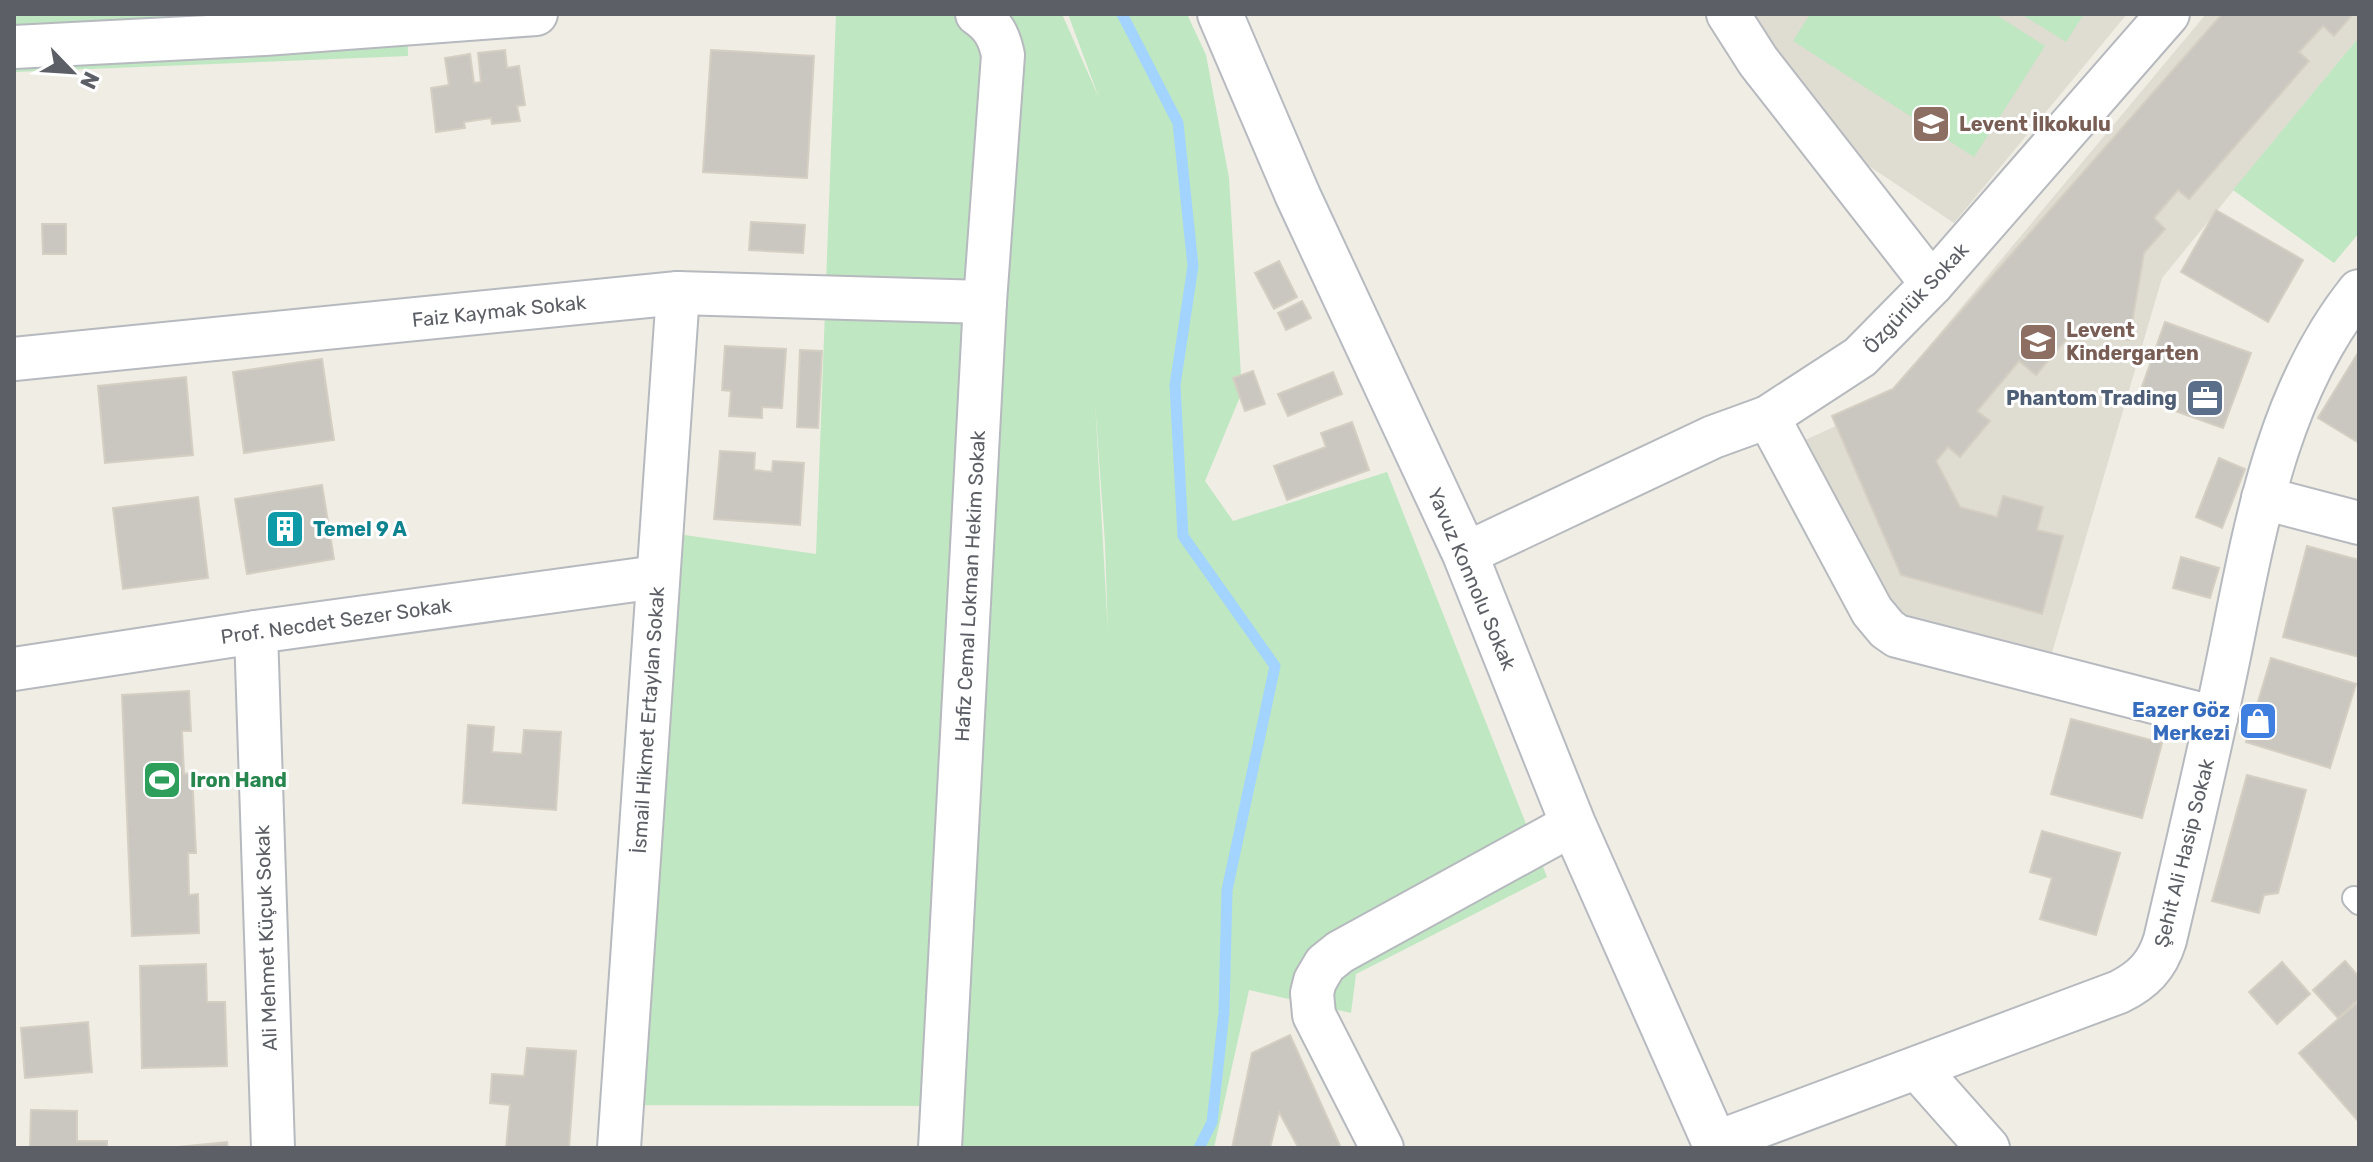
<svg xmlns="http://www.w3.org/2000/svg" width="2373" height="1162" font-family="Rubik,sans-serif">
	<rect width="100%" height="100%" fill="#efede4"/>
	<g fill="#dfdcd2">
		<path d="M1743,14H2127L1954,223L1863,162Z"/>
		<path d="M2206,14H2359V37L2162,278L2051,656L1882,613L1801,442L1879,406Z"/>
	</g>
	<g fill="#bfe7c1" fill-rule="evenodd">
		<path d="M14,14H407L408,56L14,72Z"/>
		<path d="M836,14H1062L1099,98L1068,14H1187L1206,55L1229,178L1242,392L1205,481L1233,521L1387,472L1547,877L1356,974L1351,1013L1249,990L1214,1148H962L963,1106L607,1105L643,529L816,554ZM1095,402L1105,543L1108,633Z"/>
		<path d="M1810,14H1995L2045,46L1974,157L1793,41Z"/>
		<path d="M2021,14H2084L2066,42Z"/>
		<path d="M2359,37V233L2334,263L2233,190Z"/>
	</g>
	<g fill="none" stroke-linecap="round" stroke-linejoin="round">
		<path stroke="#a3d4ff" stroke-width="11" d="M1122,14L1178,123L1193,266L1175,385L1183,536L1275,666L1227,890L1224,1012L1212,1122L1199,1148"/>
	</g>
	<g fill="#cac7c1" stroke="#d4cfc2" stroke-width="2">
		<path d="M2222,14H2353L2334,36L2323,26L2299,52L2309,61L2189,199L2178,190L2154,218L2165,229L2144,253L2129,340L2074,330L2036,375L2019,361L1977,411L1990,421L1960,457L1948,447L1936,461L1960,507L1997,517L2003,496L2043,507L2037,530L2063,536L2042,614L1901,575L1832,416L1893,389Z"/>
		<path d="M505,50L507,68L519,66L525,105L517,106L520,121L492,124L491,118L464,122L465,128L436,132L431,88L449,85L445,58L470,54L474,83L481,82L478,53Z"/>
		<path d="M711,50L814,56L807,178L703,172Z"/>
		<path d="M2216,210L2303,260L2268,322L2181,272Z"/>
		<path d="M751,222L805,225L803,253L749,250Z"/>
		<path d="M42,224H66V254H43Z"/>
		<path d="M1279,261L1297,297L1274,309L1255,273Z"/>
		<path d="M1302,301L1311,318L1286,330L1278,313Z"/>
		<path d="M2165,322L2251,353L2223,428L2138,398Z"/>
		<path d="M725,346L786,349L782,408L762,407V418L729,416L731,391L722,390Z"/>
		<path d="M800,350L822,351L818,428L797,427Z"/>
		<path d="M2359,351V443L2318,418Z"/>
		<path d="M322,359L334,440L244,453L233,372Z"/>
		<path d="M1253,371L1265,404L1245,411L1233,378Z"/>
		<path d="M1333,372L1342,394L1288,416L1278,394Z"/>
		<path d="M186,377L193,455L105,463L98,386Z"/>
		<path d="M1352,422L1369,470L1287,500L1274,466L1326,447L1321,433Z"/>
		<path d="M720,451L755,453L754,470L772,472L773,461L804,463L800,525L714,519Z"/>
		<path d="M2219,458L2245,469L2222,528L2196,517Z"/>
		<path d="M322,485L334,559L247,574L235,499Z"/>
		<path d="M198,497L208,578L123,589L113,508Z"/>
		<path d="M2307,546L2359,560V657L2283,637Z"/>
		<path d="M2181,557L2219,568L2210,598L2173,588Z"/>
		<path d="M2271,658L2356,684L2330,768L2246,742Z"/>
		<path d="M189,691L191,731H182L184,774L192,773L196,853H188L189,895L198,894L199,933L132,936L122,695Z"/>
		<path d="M2071,719L2162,743L2142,818L2051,794Z"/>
		<path d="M468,725L494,727L492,752L522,754L524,730L561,732L556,810L463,803Z"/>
		<path d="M2247,775L2306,790L2278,893L2264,895L2259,913L2212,901Z"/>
		<path d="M2042,831L2120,853L2096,935L2040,919L2052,878L2030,872Z"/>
		<path d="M2345,961L2359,977V999L2338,1018L2313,990Z"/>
		<path d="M2282,962L2310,994L2277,1024L2249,992Z"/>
		<path d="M206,964L207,1002H225L227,1066L142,1068L140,966Z"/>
		<path d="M2358,1002L2359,1003V1122L2299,1053Z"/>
		<path d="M88,1022L92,1072L25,1078L21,1028Z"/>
		<path d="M1290,1035L1341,1148H1296L1298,1147L1279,1112L1270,1148H1232L1252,1053Z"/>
		<path d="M527,1048L576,1051L569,1148H506L510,1105L490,1103L492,1074L524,1076Z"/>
		<path d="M31,1110L77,1111V1141H107V1148H30Z"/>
		<path d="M227,1142L228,1148H168Z"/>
	</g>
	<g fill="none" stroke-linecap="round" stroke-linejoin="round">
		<defs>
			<path id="lane" d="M2354,898L2359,903"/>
			<g id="street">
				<path d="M1728,14L1758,61L1932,284"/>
				<path d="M14,47L265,34L536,14"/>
				<path d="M14,359L678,293L985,302"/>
				<path d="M1768,417L1872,611L1887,629L1897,636L2216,718"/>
				<path d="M2263,498L2359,523"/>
				<path d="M1465,554L1713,437L1768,417L1860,357L1932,284L2168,14"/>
				<path d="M256,632L273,1148"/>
				<path d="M14,669L256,632L657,577"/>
				<path d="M1918,1069L1988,1148"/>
				<path d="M1715,1143L2119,992C2143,980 2157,966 2165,940C2185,855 2205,770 2223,685C2252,550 2270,402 2359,291"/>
				<path d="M619,1148L678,293"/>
				<path d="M940,1148L985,302L1003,55C999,36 993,25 977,14"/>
				<path d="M1382,1148L1314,1015L1312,993L1315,981L1325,964L1340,952L1573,824"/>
			</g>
			<path id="secondary" d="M1220,14L1298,196L1465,554L1573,824L1717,1148"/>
		</defs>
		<use href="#lane" stroke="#b6b9be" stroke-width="26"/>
		<use href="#street" stroke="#b6b9be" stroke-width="46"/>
		<use href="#secondary" stroke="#b7bac0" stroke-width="48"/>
		<use href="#lane" stroke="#fff" stroke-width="22"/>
		<use href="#street" stroke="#fff" stroke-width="42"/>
		<use href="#secondary" stroke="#fff" stroke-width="44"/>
	</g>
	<defs>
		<symbol id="school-square" viewBox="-11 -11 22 22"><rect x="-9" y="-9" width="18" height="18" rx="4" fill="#8d6e63" stroke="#fff"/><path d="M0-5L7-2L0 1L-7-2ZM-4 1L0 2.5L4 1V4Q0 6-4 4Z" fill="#fff"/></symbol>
		<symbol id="office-square" viewBox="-11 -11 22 22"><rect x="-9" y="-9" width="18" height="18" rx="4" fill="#5c6f8a" stroke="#fff"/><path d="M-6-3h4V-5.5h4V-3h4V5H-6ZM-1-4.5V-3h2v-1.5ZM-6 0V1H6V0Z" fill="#fff"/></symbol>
		<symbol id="building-square" viewBox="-11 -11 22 22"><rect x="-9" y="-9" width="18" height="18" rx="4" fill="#0f9aa8" stroke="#fff"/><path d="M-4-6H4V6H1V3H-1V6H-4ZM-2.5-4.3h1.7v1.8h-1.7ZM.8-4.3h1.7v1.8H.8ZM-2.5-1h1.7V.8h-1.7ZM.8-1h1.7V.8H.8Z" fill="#fff"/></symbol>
		<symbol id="shop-square" viewBox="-11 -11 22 22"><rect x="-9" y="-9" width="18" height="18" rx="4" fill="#3f7fe0" stroke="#fff"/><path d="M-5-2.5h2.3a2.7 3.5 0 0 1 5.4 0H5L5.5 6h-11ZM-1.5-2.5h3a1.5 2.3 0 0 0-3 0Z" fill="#fff"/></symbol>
		<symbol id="stadium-square" viewBox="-11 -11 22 22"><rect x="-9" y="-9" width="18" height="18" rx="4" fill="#2e9e5b" stroke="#fff"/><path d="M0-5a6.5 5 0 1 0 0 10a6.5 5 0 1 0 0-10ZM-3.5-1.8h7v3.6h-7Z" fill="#fff"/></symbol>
	</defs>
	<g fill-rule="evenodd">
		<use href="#school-square" x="1909" y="102" width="44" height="44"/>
		<use href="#school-square" x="2016" y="320" width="44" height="44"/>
		<use href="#office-square" x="2183" y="376" width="44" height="44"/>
		<use href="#building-square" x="263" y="507" width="44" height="44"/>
		<use href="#shop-square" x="2236" y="699" width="44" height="44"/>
		<use href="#stadium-square" x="140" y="758" width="44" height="44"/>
	</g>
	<g text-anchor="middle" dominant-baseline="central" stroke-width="6" stroke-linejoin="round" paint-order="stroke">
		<g font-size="20" font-weight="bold" fill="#785e54" stroke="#fff" text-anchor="start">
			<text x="1959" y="124">Levent İlkokulu</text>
			<text x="2066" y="330">Levent<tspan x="2066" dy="23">Kindergarten</tspan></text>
		</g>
		<g font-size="20" fill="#5c5f65" stroke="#fff">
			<text transform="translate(1916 298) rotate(-47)">Özgürlük Sokak</text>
			<text transform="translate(499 311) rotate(-6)">Faiz Kaymak Sokak</text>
			<text transform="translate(1472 579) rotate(67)">Yavuz Konnolu Sokak</text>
			<text transform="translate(970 586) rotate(-87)">Hafiz Cemal Lokman Hekim Sokak</text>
			<text transform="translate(336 621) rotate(-8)">Prof. Necdet Sezer Sokak</text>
			<text transform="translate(648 720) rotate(-86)">İsmail Hikmet Ertaylan Sokak</text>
			<text transform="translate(2184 853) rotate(-76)">Şehit Ali Hasip Sokak</text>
			<text transform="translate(266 938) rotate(-92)">Ali Mehmet Küçuk Sokak</text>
		</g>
		<g font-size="20" font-weight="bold" fill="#4e5e75" stroke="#fff" text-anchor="end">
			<text x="2177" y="398">Phantom Trading</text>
		</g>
		<g font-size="20" font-weight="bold" fill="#0d838f" stroke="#fff" text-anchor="start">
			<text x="313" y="529">Temel 9 A</text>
		</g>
		<g font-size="20" font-weight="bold" fill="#366cbe" stroke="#fff" text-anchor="end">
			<text x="2230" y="710">Eazer Göz<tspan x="2230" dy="23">Merkezi</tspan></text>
		</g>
		<g font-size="20" font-weight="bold" fill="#27864d" stroke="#fff" text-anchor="start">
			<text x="190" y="780">Iron Hand</text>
		</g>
	</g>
	<rect width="2373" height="1162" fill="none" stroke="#5c5f65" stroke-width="32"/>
	<g transform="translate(72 72) rotate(115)" stroke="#ffffff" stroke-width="6" paint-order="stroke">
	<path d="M0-6L14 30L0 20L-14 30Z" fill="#5c5f65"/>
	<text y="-12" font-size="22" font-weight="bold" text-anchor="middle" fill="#5c5f65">N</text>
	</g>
</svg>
